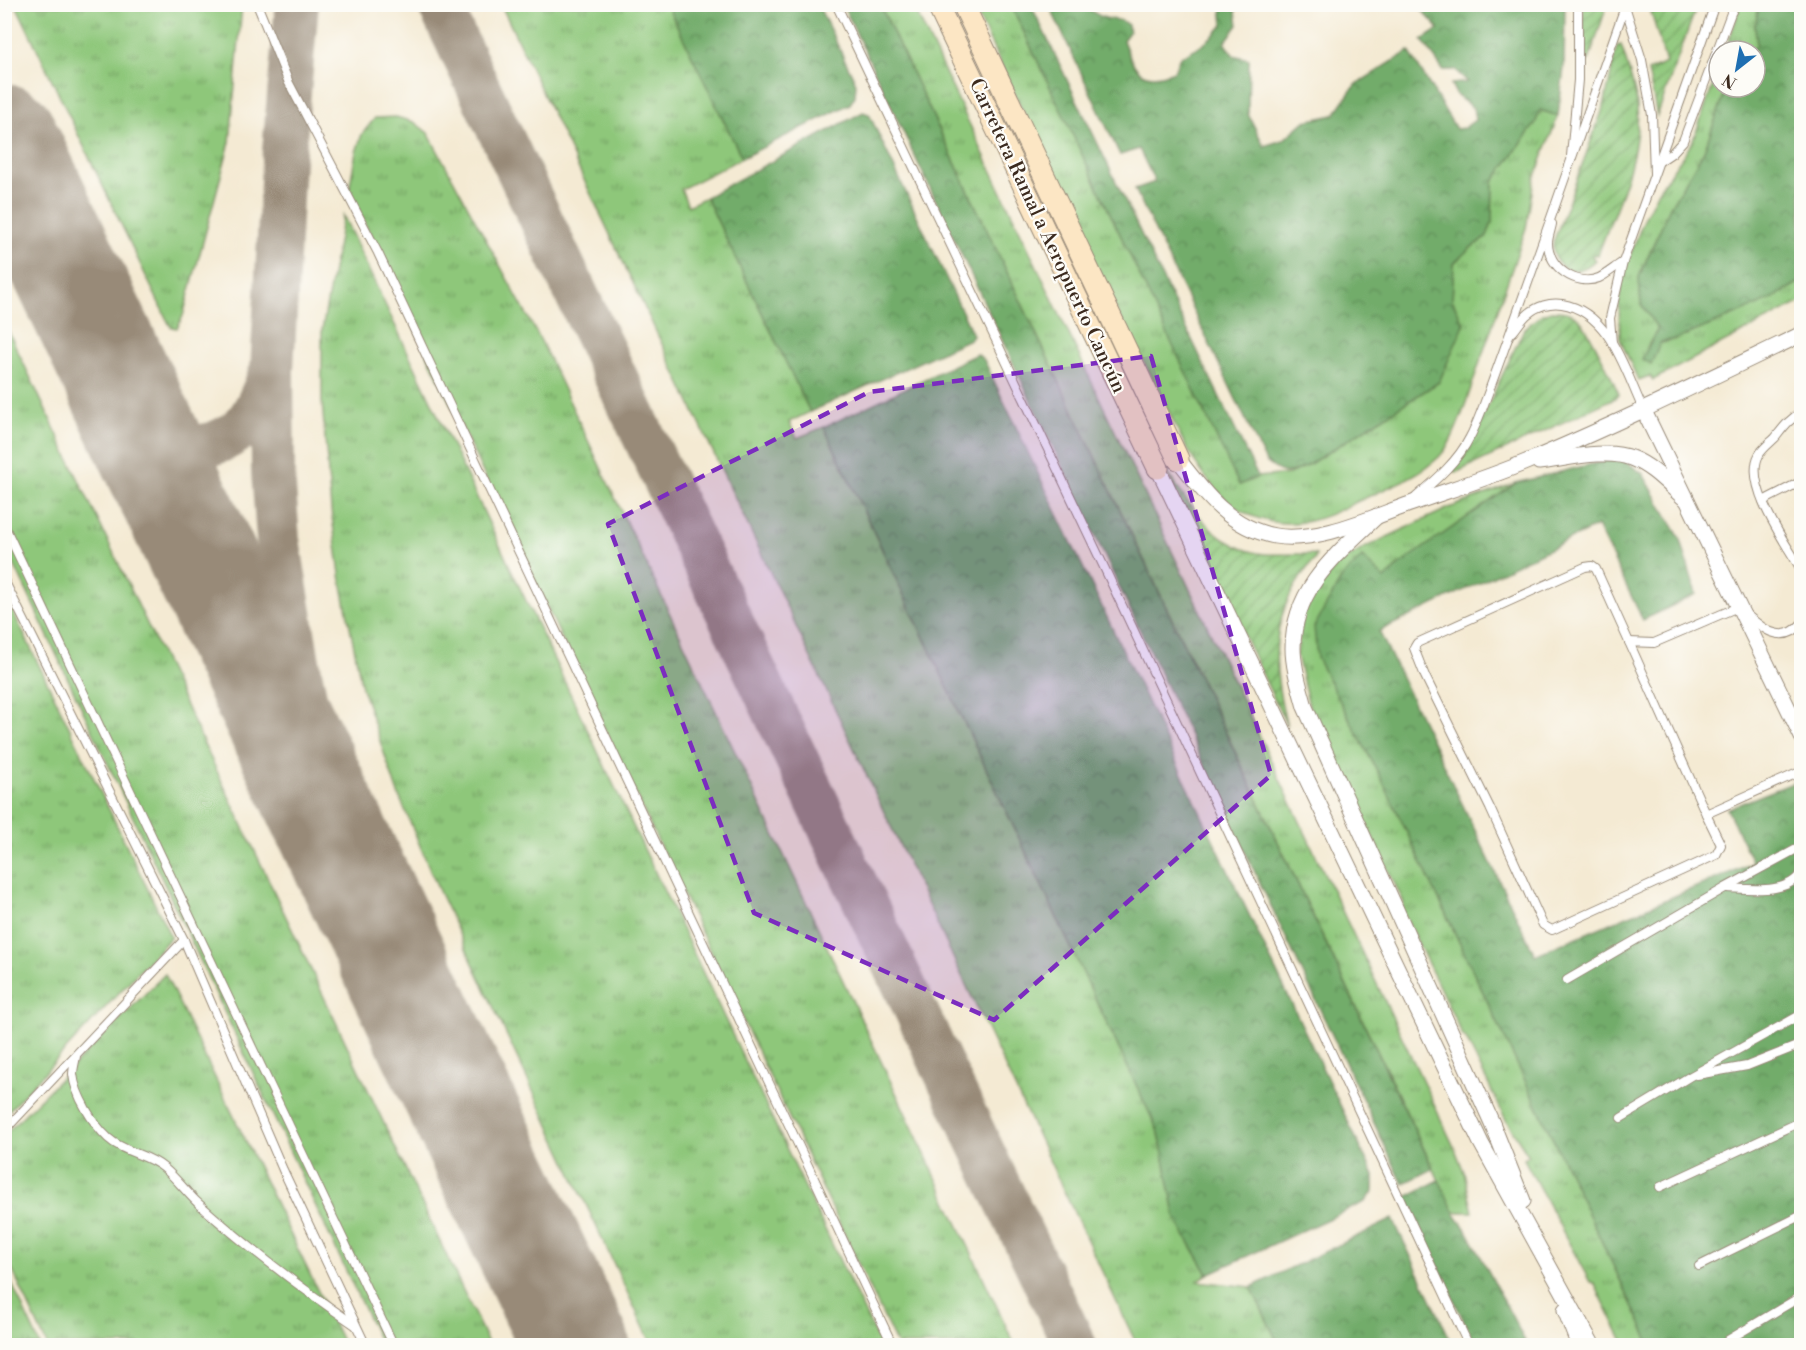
<svg xmlns="http://www.w3.org/2000/svg" width="1806" height="1350" font-family="'Libre Bodoni',serif">
	<defs>
		<pattern id="grass-tufts" width="24" height="20" patternUnits="userSpaceOnUse" patternTransform="scale(1.5)"><rect width="24" height="20" fill="#8ec77a"/><path d="M3 7l-1-3M5 7V3M7 7l1-3M15 17l-1-3M17 17v-4M19 17l1-3" fill="none" stroke="#75a263"/></pattern>
		<pattern id="forest-crowns" width="20" height="18" patternUnits="userSpaceOnUse" patternTransform="scale(1.5)"><rect width="20" height="18" fill="#72ac6a"/><path d="M2 6a3 3 0 1 1 6 0M12 15a3 3 0 1 1 6 0" fill="none" stroke="#5f8c57"/></pattern>
		<pattern id="garden-furrows" width="10" height="10" patternUnits="userSpaceOnUse" patternTransform="scale(1.5)"><rect width="10" height="10" fill="#8ec77a"/><path d="M-1 1l2-2M0 10L10 0M9 11l2-2" fill="none" stroke="#75a263"/></pattern>
	</defs>
	<rect width="100%" height="100%" fill="#fdfcf7"/>
	<filter id="ink" filterUnits="userSpaceOnUse"><feTurbulence type="fractalNoise" baseFrequency=".0167" numOctaves="2"/><feDisplacementMap in="SourceGraphic" scale="12" xChannelSelector="R" yChannelSelector="G"/><feConvolveMatrix kernelMatrix="1 2 1 2 8 2 1 2 1" color-interpolation-filters="sRGB"/></filter>
	<filter id="wash" filterUnits="userSpaceOnUse"><feTurbulence type="fractalNoise" baseFrequency=".008" numOctaves="4" result="noise"/><feDisplacementMap in="SourceGraphic" scale="24" xChannelSelector="R" yChannelSelector="G"/><feGaussianBlur stdDeviation="1.35" result="paint"/><feColorMatrix in="noise" values="0 0 0 0 0 0 0 0 0 0 0 0 0 0 0 0 0 1.4 0 .05"/><feComposite in="paint" operator="in"/></filter>
	<g filter="url(#wash)">
		<rect width="100%" height="100%" fill="#f4ead3"/>
		<g fill="url(#grass-tufts)" stroke="#64784c" stroke-width="1.5">
			<path d="M16,5H242L230,142L183,316L177,328L171,327L167,320Z"/>
			<path d="M501,5H667L742,158L681,189L688,206L706,197L810,412L789,422L797,438L824,427L1159,1133L1176,1219L1208,1274L1197,1281L1251,1287L1279,1345H1137Z"/>
			<path d="M880,5H913L1455,1149L1464,1172L1473,1212H1454Z"/>
			<path d="M973,5H1011L1240,485L1258,477L1289,474L1305,467L1439,382L1464,324L1452,300L1454,263L1470,248L1486,238L1492,223L1493,182L1535,124L1540,110L1558,116L1534,180L1526,228L1461,417C1455,430 1450,446 1439,457C1419,476 1389,487 1363,499C1345,507 1325,519 1304,522C1217,534 1187,448 1156,385C1147,367 1137,350 1127,333Z"/>
			<path d="M1738,5H1759L1755,27L1757,45L1751,51H1725L1736,20Z"/>
			<path d="M1719,69V87H1727L1704,151L1670,207L1639,277L1641,304L1658,329L1647,347L1677,339L1770,300L1801,281V302L1653,380L1650,376L1638,380L1620,339L1619,303L1622,276L1645,217L1658,191L1692,143Z"/>
			<path d="M396,117L414,122L428,133L541,341L1015,1345H897L349,190L356,152L362,134L375,118Z"/>
			<path d="M343,215L364,260L880,1345H652L439,891L397,791L362,688L341,581L331,510L322,402V330Z"/>
			<path d="M4,322L489,1345H381L5,545Z"/>
			<path d="M1516,483L1399,565L1384,580L1362,557L1317,658L1382,780L1651,1345H1625L1594,1283L1590,1282L1524,1159L1529,1156L1507,1122L1465,1037L1463,1036L1402,910L1404,903L1309,706L1297,655L1303,606L1339,563L1368,546L1449,508Z"/>
			<path d="M4,593L171,937L5,1115L4,1114Z"/>
			<path d="M165,974L344,1345H47L5,1254L4,1135Z"/>
			<path d="M4,1269H5L40,1345H5Z"/>
		</g>
		<g fill="url(#forest-crowns)" stroke="#566b44" stroke-width="1.5">
			<path d="M1426,4L1565,5L1564,68L1558,116L1540,110L1535,124L1493,182L1492,223L1486,238L1470,248L1454,263L1452,300L1464,324L1439,382L1305,467C1286,475 1282,475 1266,462L1135,189L1155,182L1139,149L1120,155L1049,5H1084C1091,11 1096,15 1105,18C1116,21 1118,17 1128,25L1129,32L1123,40C1134,69 1140,85 1174,71L1180,57C1197,48 1211,40 1223,25L1221,5H1235L1238,25L1225,42L1233,55L1249,59L1248,114L1264,146L1283,140L1305,121L1334,115L1355,85L1409,51L1456,129L1464,128L1475,120L1473,108L1457,96L1451,84L1468,82L1455,70H1443L1422,40L1439,29L1421,9Z"/>
			<path d="M667,5H818L856,83L855,96L850,104L742,158Z"/>
			<path d="M843,5H880L1433,1169L1403,1184Z"/>
			<path d="M1011,5H1031L1258,477L1239,485Z"/>
			<path d="M1759,5H1801V281L1770,300L1677,339L1661,342L1651,364L1642,359L1658,329L1641,304L1639,277L1670,207L1704,151L1727,87H1755V51H1751L1757,45L1755,27Z"/>
			<path d="M863,112L869,114L973,335L970,339L810,412L706,197Z"/>
			<path d="M977,354L984,360L1374,1176V1191L1365,1202L1208,1274L1176,1220L1159,1133L824,427Z"/>
			<path d="M1620,457L1643,474L1681,540L1696,594L1643,620L1597,526L1379,631L1535,955L1753,863L1727,809L1795,782L1801,786V1345H1651L1382,780L1317,658L1314,627L1343,576L1362,557L1385,579L1399,565L1516,483Z"/>
			<path d="M1439,1180L1454,1212L1469,1234L1527,1345H1475L1406,1197Z"/>
			<path d="M1393,1219L1453,1345H1279L1251,1287Z"/>
		</g>
		<g fill="url(#garden-furrows)" stroke="#64784c" stroke-width="1.5">
			<path d="M1583,5H1607L1589,60L1585,61Z"/>
			<path d="M1649,5H1697L1657,116L1648,71L1666,63Z"/>
			<path d="M1621,45C1627,64 1634,84 1637,104C1642,156 1615,207 1598,255L1594,254L1592,257L1595,260C1577,279 1552,270 1553,243L1604,106L1617,46Z"/>
			<path d="M1551,311C1561,311 1570,311 1578,318C1590,329 1611,377 1619,394L1615,398L1455,473L1453,470L1469,446L1524,329L1542,314Z"/>
			<path d="M1164,467C1188,504 1216,549 1265,554C1276,555 1309,553 1316,555L1315,559C1269,610 1270,663 1287,726Z"/>
		</g>
		<g fill="none" stroke-linecap="round" stroke-linejoin="round">
			<g stroke="#988a78" stroke-width="44">
				<path d="M297,4L283,162L272,370L273,472L278,539L298,662L332,829"/>
				<path d="M439,4L1075,1346"/>
				<path d="M135,412C145,423 155,437 169,443C195,454 231,442 248,420C258,407 264,390 270,374"/>
			</g>
			<path stroke="#988a78" stroke-width="108" d="M4,138L576,1346"/>
		</g>
	</g>
	<g filter="url(#ink)">
		<g fill="none" stroke-linecap="round" stroke-linejoin="round">
			<defs>
				<g id="lane">
					<path d="M257,4L289,83L378,253L893,1346"/>
					<path d="M836,4L1103,565L1469,1346"/>
					<path d="M1625,6L1642,60L1652,115L1654,173"/>
					<path d="M1571,156L1578,80V4"/>
					<path d="M1660,161L1672,153L1683,141L1731,13L1736,4"/>
					<path d="M1552,224C1551,230 1548,237 1548,243C1548,267 1576,287 1599,278C1607,274 1615,267 1623,262"/>
					<path d="M1513,332C1518,326 1522,319 1528,314C1537,306 1550,302 1562,304C1610,312 1625,371 1643,409"/>
					<path d="M1612,343L1610,318L1623,262L1715,4"/>
					<path d="M1802,412C1790,418 1783,428 1775,438C1770,443 1762,449 1759,455C1743,485 1787,545 1802,571"/>
					<path d="M1416,497C1436,480 1458,461 1470,437C1475,428 1479,417 1483,407C1533,273 1578,138 1626,4"/>
					<path d="M1763,501L1802,481"/>
					<path d="M4,525L394,1346"/>
					<path d="M4,580L184,940L283,1170L366,1346"/>
					<path d="M1802,623C1780,650 1756,622 1738,607L1654,643L1629,642L1706,814L1802,771"/>
					<path d="M1629,642L1596,569L1592,566L1585,567L1417,643L1414,648L1425,676L1490,808L1543,925L1552,930L1716,855L1721,845L1706,814"/>
					<path d="M1727,888C1749,889 1790,895 1802,871"/>
					<path d="M1567,980L1725,888L1802,846"/>
					<path d="M76,1056C75,1062 73,1069 73,1074C75,1095 93,1124 108,1138C124,1153 148,1154 164,1168C177,1179 187,1193 199,1204C248,1248 301,1288 355,1325"/>
					<path d="M1697,1075L1747,1066L1802,1044"/>
					<path d="M1621,1118L1689,1077L1802,1014"/>
					<path d="M4,1131L184,940"/>
					<path d="M1660,1187L1802,1121"/>
					<path d="M1699,1266L1802,1215"/>
					<path d="M1728,1340L1802,1296"/>
				</g>
				<g id="street">
					<path d="M1643,409L1802,737"/>
					<path d="M1178,459C1204,493 1230,528 1275,536C1318,543 1370,518 1410,504C1449,490 1488,478 1526,462C1619,423 1710,378 1802,334"/>
					<path d="M1539,462C1565,459 1607,448 1631,458C1652,466 1667,483 1683,497"/>
					<path d="M1158,468L1481,1143L1593,1346"/>
					<path d="M1377,516C1337,554 1293,588 1293,648C1293,668 1300,688 1305,707L1492,1123L1523,1201"/>
					<path d="M1565,1310L1579,1346"/>
				</g>
				<g id="secondary">
					<path d="M937,4L1158,468"/>
					<path d="M963,4L1178,459"/>
				</g>
			</defs>
			<use href="#lane" stroke="#988a78" stroke-width="10"/>
			<use href="#street" stroke="#988a78" stroke-width="17"/>
			<use href="#secondary" stroke="#988a78" stroke-width="23"/>
			<use href="#lane" stroke="#fff" stroke-width="8"/>
			<use href="#street" stroke="#fff" stroke-width="15"/>
			<use href="#secondary" stroke="#fce6c4" stroke-width="21"/>
		</g>
	</g>
	<path fill="#7b2cbf" fill-opacity="0.2" stroke="#7b2cbf" stroke-width="4.5" stroke-dasharray="12 8" stroke-linejoin="round" d="M1151,356L1271,775L994,1020L754,913L608,524L869,392Z"/>
	<g text-anchor="middle" dominant-baseline="central" stroke-width="4.5" stroke-linejoin="round" paint-order="stroke">
		<g font-size="20" fill="#3b2a1e" stroke="#fdfcf7">
			<text transform="translate(1047 236) rotate(65)">Carretera Ramal a Aeropuerto Cancún</text>
		</g>
	</g>
	<rect width="1806" height="1350" fill="none" stroke="#fdfcf7" stroke-width="24"/>
	<g transform="translate(1737 69) rotate(211)"><circle r="28" fill="#fdfcf7" stroke="#afa8a0" stroke-width="1.5"/>
	<path d="M0-4.5L10 22L0 15L-10 22Z" fill="#1f6fb2"/>
	<text y="-9" font-size="16" font-weight="bold" text-anchor="middle" fill="#3b2a1e">N</text>
	</g>
</svg>
